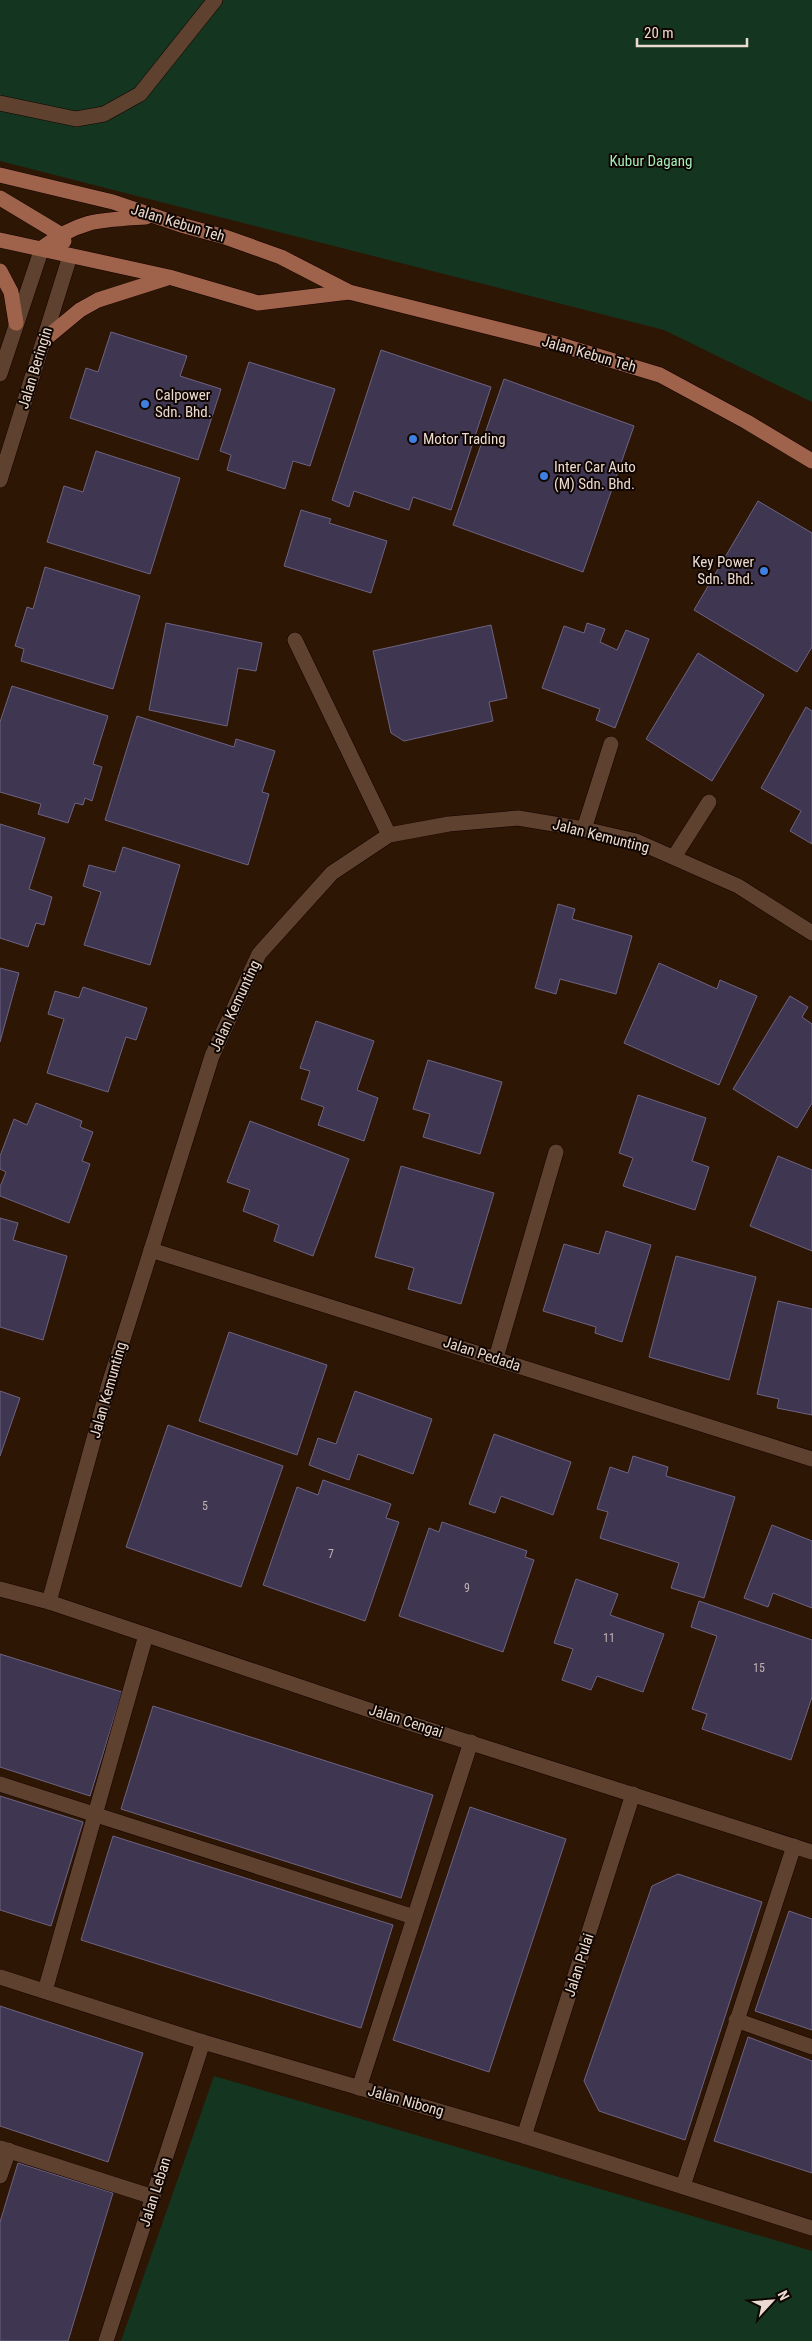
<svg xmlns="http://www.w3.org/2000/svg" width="812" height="2341" font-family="'Roboto Condensed',sans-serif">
	<rect width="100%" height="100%" fill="#2e1604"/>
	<g fill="#143620">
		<path d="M0,0H812V402L664,330L0,161Z"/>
		<path d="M214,2076L812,2251V2341H121Z"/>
	</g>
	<g fill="#3f3652" stroke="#6d6382">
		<path d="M111,332L187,356L180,376L221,389L198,460L70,418L86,368L98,372Z"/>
		<path d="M381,350L491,387L451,510L413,497L409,510L354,491L349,507L332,500Z"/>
		<path d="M249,362L335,389L310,466L293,461L285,489L227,470L231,455L220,451Z"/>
		<path d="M504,379L634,426L583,572L453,525Z"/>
		<path d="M96,451L180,478L150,574L47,542L64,486L83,492Z"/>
		<path d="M758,501L812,533V647L797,672L694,610Z"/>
		<path d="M301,510L331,519L329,523L387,541L371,593L284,566Z"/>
		<path d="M45,567L140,596L113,689L21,661L24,649L15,646L27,607L33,609Z"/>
		<path d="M166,623L262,643L256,671L238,668L227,726L149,710Z"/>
		<path d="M587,623L605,629L600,642L617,650L626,630L649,639L615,728L596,720L600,709L542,688L564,626L584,633Z"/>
		<path d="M491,625L507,698L489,702L493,721L404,741L391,733L373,651Z"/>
		<path d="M698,653L764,695L712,781L646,739Z"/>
		<path d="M12,686L108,716L93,764L102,767L92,801L85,798L83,805L75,803L68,823L38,814L41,804L0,792V722Z"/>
		<path d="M806,707L812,711V844L790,831L801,811L761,788Z"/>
		<path d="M137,716L234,747L236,739L275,751L262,792L269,794L248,865L105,820Z"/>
		<path d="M0,824L45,838L29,889L52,897L44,925L36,923L28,947L0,938Z"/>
		<path d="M123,847L180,865L150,965L84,945L101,892L83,886L89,865L115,872Z"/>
		<path d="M558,904L575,909L572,919L632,936L616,994L560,979L556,994L535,988Z"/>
		<path d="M659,963L717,989L720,980L757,996L719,1085L624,1043Z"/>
		<path d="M0,968L19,973L0,1042Z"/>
		<path d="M83,987L147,1008L136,1040L126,1037L108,1092L47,1073L64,1019L48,1014L55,991L79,998Z"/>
		<path d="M790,996L808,1007L802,1017L812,1024V1103L797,1128L733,1089Z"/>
		<path d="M316,1021L374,1041L357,1090L378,1098L364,1141L318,1125L324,1107L301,1099L310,1071L300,1068Z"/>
		<path d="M428,1060L502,1082L480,1154L423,1137L430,1114L413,1109Z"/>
		<path d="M638,1095L706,1118L692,1161L709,1167L695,1210L623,1186L633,1158L619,1153Z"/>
		<path d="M36,1103L82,1121L80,1127L93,1132L82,1161L90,1164L69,1223L0,1196V1187L6,1172L0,1169V1156L14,1119L27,1125Z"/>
		<path d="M250,1121L349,1159L313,1256L274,1241L279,1225L243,1211L250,1190L227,1182Z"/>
		<path d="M778,1156L812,1170V1251L750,1226Z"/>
		<path d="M401,1166L494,1193L461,1304L408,1289L414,1268L375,1257Z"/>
		<path d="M0,1218L18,1223L13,1240L67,1256L43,1340L0,1327Z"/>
		<path d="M606,1231L651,1245L622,1342L595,1333L596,1327L543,1311L564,1244L599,1254Z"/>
		<path d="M676,1256L756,1277L729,1380L649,1357Z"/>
		<path d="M778,1301L812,1309V1415L777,1408L779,1399L757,1394Z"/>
		<path d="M229,1332L327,1365L297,1455L199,1421Z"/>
		<path d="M0,1391L20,1398L0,1456Z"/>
		<path d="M355,1391L432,1419L413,1474L358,1454L349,1480L309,1465L318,1438L336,1444Z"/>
		<path d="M168,1425L283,1466L241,1587L126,1547Z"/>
		<path d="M494,1434L571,1462L553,1515L501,1496L495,1513L469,1504Z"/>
		<path d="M633,1456L668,1467L666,1476L735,1497L704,1598L671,1588L679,1563L600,1538L608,1512L597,1509L610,1467L628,1473Z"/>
		<path d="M323,1480L391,1504L386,1518L399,1522L365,1621L263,1585L297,1487L318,1495Z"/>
		<path d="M442,1522L527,1551L525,1557L534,1560L503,1652L399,1616L429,1528L439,1532Z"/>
		<path d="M772,1525L812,1541V1608L773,1593L768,1607L744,1598Z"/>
		<path d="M576,1579L618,1594L610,1615L664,1634L643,1692L597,1676L591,1690L562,1680L573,1649L554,1643Z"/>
		<path d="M699,1601L812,1640V1697L791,1760L702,1729L707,1714L692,1709L717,1636L691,1627Z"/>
		<path d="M0,1654L122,1692L90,1796L0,1767Z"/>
		<path d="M153,1706L433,1795L401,1898L121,1809Z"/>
		<path d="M0,1796L83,1822L51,1926L0,1910Z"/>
		<path d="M470,1807L566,1839L489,2072L393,2040Z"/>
		<path d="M113,1836L393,1925L361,2028L81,1940Z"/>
		<path d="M678,1874L762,1902L685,2140L599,2111L584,2081L652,1886Z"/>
		<path d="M789,1911L812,1919V2030L755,2011Z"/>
		<path d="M0,2006L143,2053L108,2162L0,2126Z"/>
		<path d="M748,2037L812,2061V2173L714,2141Z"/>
		<path d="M18,2163L113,2193L68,2341H0V2222Z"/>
	</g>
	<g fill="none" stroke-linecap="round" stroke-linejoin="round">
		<defs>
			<g id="service">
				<path d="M0,103L76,119L104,114L140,94L215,0"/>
				<path d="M295,640L389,835"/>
				<path d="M584,829L611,744"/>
				<path d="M674,857L709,802"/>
				<path d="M0,1784L414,1917"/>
				<path d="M45,1991L146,1635"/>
				<path d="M736,2020L812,2047"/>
				<path d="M359,2088L471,1742"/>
				<path d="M0,2148L153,2197"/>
				<path d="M0,2176L9,2150"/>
				<path d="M683,2186L794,1846"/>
			</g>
			<g id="minor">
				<path d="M151,1250L812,1459"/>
				<path d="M496,1358L556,1152"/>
				<path d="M0,1589L49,1602L390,1717L812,1852"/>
				<path d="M49,1602L109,1384L212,1056L259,954L332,873L389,835L449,824L518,818L584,829L636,841L738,886L812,933"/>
				<path d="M0,1977L203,2042L524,2136L812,2228"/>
				<path d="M524,2136L633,1794"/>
				<path d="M106,2341L203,2042"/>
			</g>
			<g id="tertiary">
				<path d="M0,374L42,248"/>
				<path d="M0,480L70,256"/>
			</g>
			<g id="primary">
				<path d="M0,175L113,202L181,225L225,237L281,257L349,292L561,345L660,375L747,422L812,461"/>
				<path d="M0,198L60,234L64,241"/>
				<path d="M0,240L169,277L258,303L349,292"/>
				<path d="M42,248C80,219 100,220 146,217"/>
				<path d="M0,271L11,292L16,323"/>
				<path d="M45,339L80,310L98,300L167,278"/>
			</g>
		</defs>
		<use href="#service" stroke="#150200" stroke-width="16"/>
		<use href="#minor" stroke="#150200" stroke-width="16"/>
		<use href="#tertiary" stroke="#150200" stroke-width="16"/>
		<use href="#primary" stroke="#150200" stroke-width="16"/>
		<use href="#service" stroke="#5e422f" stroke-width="15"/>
		<use href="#minor" stroke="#5e422f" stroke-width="15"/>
		<use href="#tertiary" stroke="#5e422f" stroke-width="15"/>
		<use href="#primary" stroke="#9f634b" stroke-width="15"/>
	</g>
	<g fill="#3f7fe0" stroke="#0f0501" stroke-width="2">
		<circle cx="145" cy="404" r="5"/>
		<circle cx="413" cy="439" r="5"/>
		<circle cx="544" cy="476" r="5"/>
		<circle cx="764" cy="571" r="5"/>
	</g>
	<g text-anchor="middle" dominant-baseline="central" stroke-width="4" stroke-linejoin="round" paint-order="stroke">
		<g font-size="12" fill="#c0b1b0">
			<text x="205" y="1506">5</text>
			<text x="331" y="1554">7</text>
			<text x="467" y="1588">9</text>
			<text x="609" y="1638">11</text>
			<text x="759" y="1668">15</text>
		</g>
		<g font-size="15" fill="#a1ecb7" stroke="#0f0501">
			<text x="651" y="161">Kubur Dagang</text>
		</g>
		<g font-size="15" fill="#ebdacf" stroke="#0f0501">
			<text transform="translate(178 223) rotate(17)">Jalan Kebun Teh</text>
			<text transform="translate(589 354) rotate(16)">Jalan Kebun Teh</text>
			<text transform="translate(35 368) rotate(-73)">Jalan Beringin</text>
			<text transform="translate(601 836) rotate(14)">Jalan Kemunting</text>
			<text transform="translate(235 1006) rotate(-65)">Jalan Kemunting</text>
			<text transform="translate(482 1354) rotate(18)">Jalan Pedada</text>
			<text transform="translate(108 1390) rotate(-74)">Jalan Kemunting</text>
			<text transform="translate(406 1721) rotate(18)">Jalan Cengai</text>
			<text transform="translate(579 1965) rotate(-72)">Jalan Pulai</text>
			<text transform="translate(406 2101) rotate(16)">Jalan Nibong</text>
			<text transform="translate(155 2192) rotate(-72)">Jalan Leban</text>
		</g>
		<g font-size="15" fill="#ebdacf" stroke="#0f0501" text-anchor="start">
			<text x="155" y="395">Calpower<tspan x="155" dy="17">Sdn. Bhd.</tspan></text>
			<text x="423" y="439">Motor Trading</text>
			<text x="554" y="467">Inter Car Auto<tspan x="554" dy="17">(M) Sdn. Bhd.</tspan></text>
			<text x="754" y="562" text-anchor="end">Key Power<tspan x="754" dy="17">Sdn. Bhd.</tspan></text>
		</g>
	</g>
	<g transform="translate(772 2301) rotate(64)" stroke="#0f0501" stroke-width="4" paint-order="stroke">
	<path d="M0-4L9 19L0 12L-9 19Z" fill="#ebdacf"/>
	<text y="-8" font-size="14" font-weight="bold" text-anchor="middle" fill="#ebdacf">N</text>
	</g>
	<path d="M637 38v8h110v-8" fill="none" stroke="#ebdacf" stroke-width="2.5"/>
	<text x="644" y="38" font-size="15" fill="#ebdacf" stroke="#0f0501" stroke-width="4" paint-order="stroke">20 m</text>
</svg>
